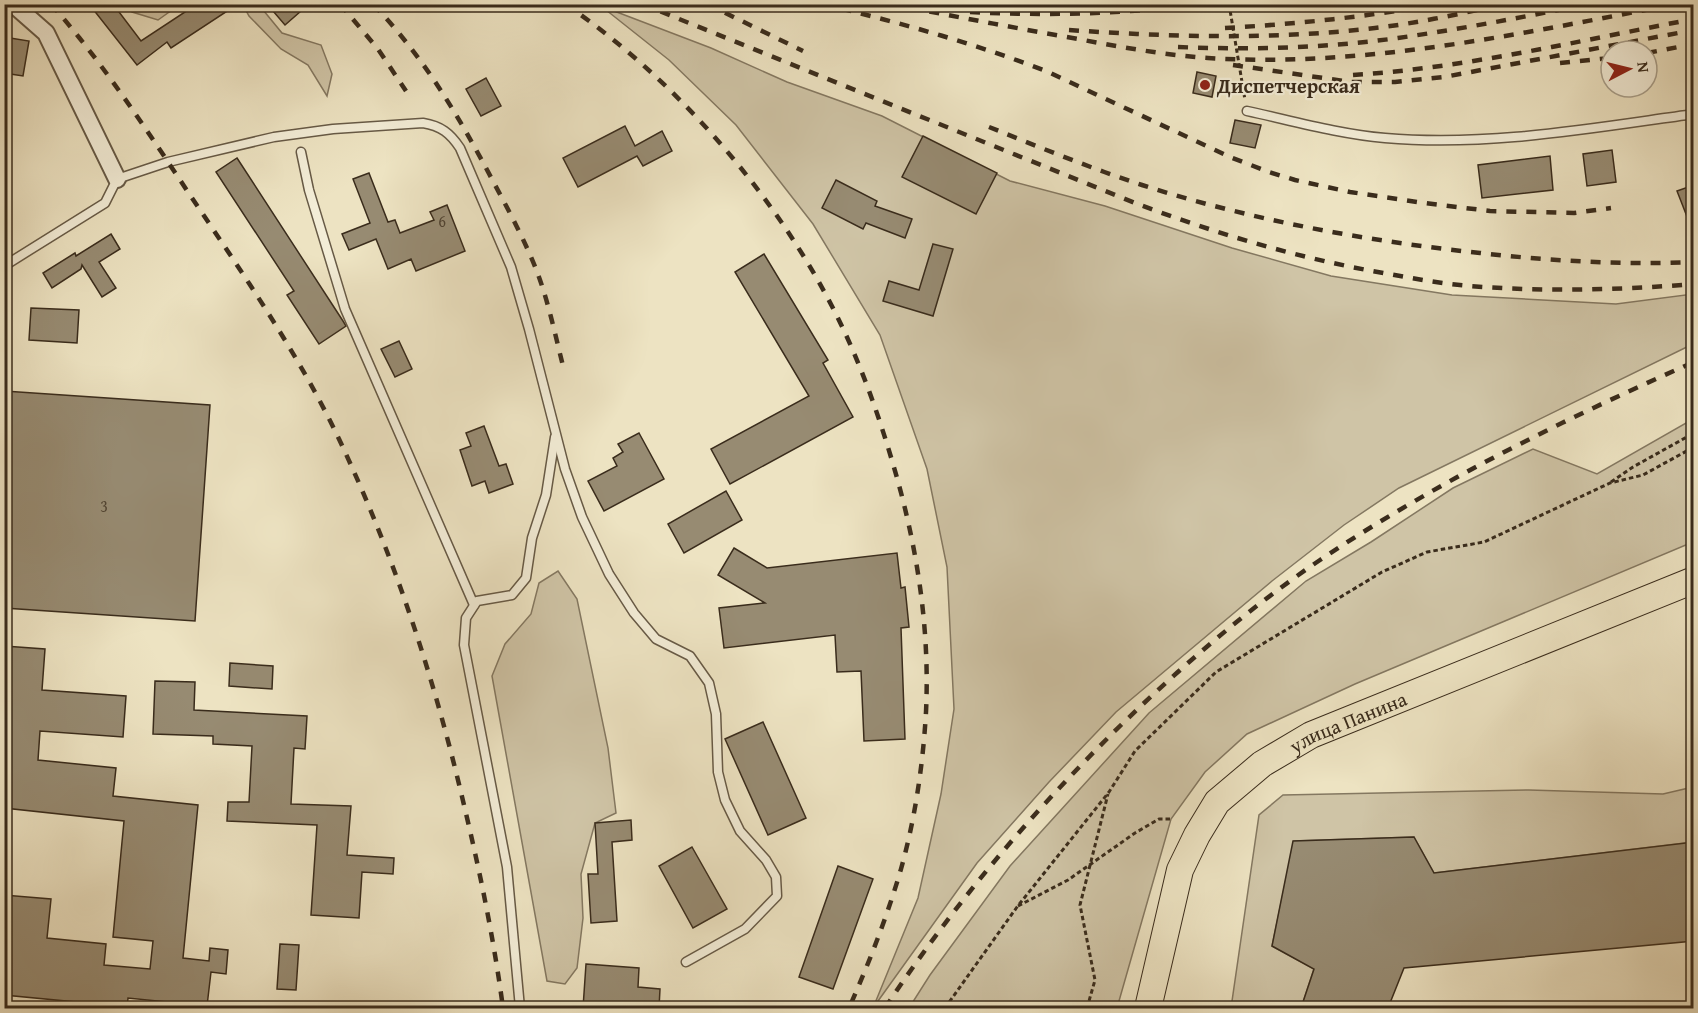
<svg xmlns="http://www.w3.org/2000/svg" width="1698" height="1013" font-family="'Gentium Book Plus',serif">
	<rect width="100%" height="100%" fill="#ede3c2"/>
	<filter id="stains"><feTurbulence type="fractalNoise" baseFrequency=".00333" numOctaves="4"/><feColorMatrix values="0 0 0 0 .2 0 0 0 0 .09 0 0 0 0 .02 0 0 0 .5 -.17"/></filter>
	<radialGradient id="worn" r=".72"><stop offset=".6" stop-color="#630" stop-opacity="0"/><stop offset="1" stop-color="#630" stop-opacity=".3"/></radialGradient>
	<g fill="#cfc4a6" stroke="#847861" stroke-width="1.5">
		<path d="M125,5H179L158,20L132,12Z"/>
		<path d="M243,5H259L282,33L321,45L332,74L327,96L308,65L281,49L249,16Z"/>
		<path d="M601,6L711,48L787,82L882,116L1010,181L1105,206L1232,248L1331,276L1452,295L1616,304L1693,294V344L1399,488L1344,525L1272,581L1116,712L1049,782L977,863L873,1008L918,898L941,794L954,709L947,567L927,469L880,335L813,224L736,125L669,60Z"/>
		<path d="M1693,419V542L1355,684L1247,734L1205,772L1171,819L1117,1008H909L930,975L1010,866L1149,713L1306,581L1371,542L1453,488L1533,449L1597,474Z"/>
		<path d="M558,571L577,599L608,748L616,813L595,823L581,874L583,918L577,968L565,984L547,981L492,676L505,644L531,614L539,583Z"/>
		<path d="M1693,787V842L1434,873L1414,837L1294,841L1272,946L1314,969L1301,1008H1231L1259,815L1283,795L1529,790L1663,794Z"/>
	</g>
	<g fill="#978b72" stroke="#3a2c1c" stroke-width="1.5">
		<path d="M89,4H113L141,41L197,4H238L171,48L167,42L137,65Z"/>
		<path d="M267,4H309L285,25Z"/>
		<path d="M4,37L29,41L23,76L4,73Z"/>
		<path d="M1197,72L1216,76L1212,97L1193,93Z"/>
		<path d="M486,78L501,106L481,116L466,89Z"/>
		<path d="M1235,120L1261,125L1255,148L1230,143Z"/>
		<path d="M625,126L635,146L662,131L672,151L643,166L637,156L578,187L563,158Z"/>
		<path d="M923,136L997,173L976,214L902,177Z"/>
		<path d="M1612,150L1616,182L1587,186L1583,154Z"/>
		<path d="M1550,156L1553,190L1482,198L1478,165Z"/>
		<path d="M237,158L343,321L346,326L319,344L287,295L294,291L216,172Z"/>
		<path d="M369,173L388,222L395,220L400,233L434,220L430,212L447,205L465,251L416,271L411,259L388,269L376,239L349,250L342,234L370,223L353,179Z"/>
		<path d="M836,180L877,201L875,206L912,219L905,238L866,223L863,229L822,208Z"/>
		<path d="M1694,185V232H1693L1677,191Z"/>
		<path d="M111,234L120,249L99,262L116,288L102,297L82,265L81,269L52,288L43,273L75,253L76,256Z"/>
		<path d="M933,244L953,249L933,316L883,301L889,281L919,290Z"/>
		<path d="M764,254L828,360L823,363L853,417L730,484L711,449L809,396L735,272Z"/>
		<path d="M31,308L79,310L77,343L29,340Z"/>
		<path d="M399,341L412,369L395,377L381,349Z"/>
		<path d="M4,391L210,405L195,621L4,608Z"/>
		<path d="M484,426L499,466L506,464L513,484L489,493L485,481L472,486L460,450L471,446L466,433Z"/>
		<path d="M639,433L664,479L604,511L588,481L617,466L613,458L623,452L618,444Z"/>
		<path d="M726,491L742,520L684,553L668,524Z"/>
		<path d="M734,548L767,568L897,553L901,588L905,587L909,627L901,628L905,739L864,741L861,671L837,672L835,635L724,648L719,608L765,603L718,575Z"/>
		<path d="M4,646L45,649L42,690L126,696L123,737L40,731L38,760L116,768L113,796L198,805L183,958L209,961L210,948L228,950L226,974L211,972L207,1006L128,998L127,1008H106L107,1005L4,995V895L51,899L47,938L106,944L104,965L150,969L153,941L113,937L124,821L4,808Z"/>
		<path d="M230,663L273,666L272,689L229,686Z"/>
		<path d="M155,681L195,682L194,710L307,716L305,749L294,748L291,804L351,806L347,855L394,858L393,874L362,872L359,918L311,915L317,825L227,821L228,802H249L252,746L213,744V736L153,734Z"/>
		<path d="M763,722L806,818L768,835L725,739Z"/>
		<path d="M631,820L632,840L612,842L617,921L591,923L588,874H598L595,823Z"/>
		<path d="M1414,837L1434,873L1694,842V941L1404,968L1388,1008H1301L1314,969L1272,946L1293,841Z"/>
		<path d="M692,847L727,909L693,928L659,866Z"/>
		<path d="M838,866L873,879L833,989L799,977Z"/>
		<path d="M280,944L299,945L296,990L277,989Z"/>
		<path d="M586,964L639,968L638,987L660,989L659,1008H583Z"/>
	</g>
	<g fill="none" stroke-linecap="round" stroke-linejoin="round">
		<defs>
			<g id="service">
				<path d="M1247,111C1293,121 1339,134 1385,138C1489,147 1592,128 1694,114"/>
				<path d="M301,152L309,190L345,309L474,605"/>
				<path d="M4,266L105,203L117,179L168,162L274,137L333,129L423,123C441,126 450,133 460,148L511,267L529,329L565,469L582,517L609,574L634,613L656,639L690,656L709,683L716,714L718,772L725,800L740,831L766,860L776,877L777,896L745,929L686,962"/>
				<path d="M520,1008L507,867L464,645L466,618L477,601L512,595L526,578L532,538L546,495L555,437"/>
			</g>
			<path id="minor" d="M13,4L46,33L117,179"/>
			<g id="primary">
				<path id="s1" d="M1148,1008L1180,870L1197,835L1217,802L1262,764L1311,735L1694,580"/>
			</g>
		</defs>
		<use href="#service" stroke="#675a46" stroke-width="11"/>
		<use href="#minor" stroke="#675a46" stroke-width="20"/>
		<use href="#primary" stroke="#3a2c1c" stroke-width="28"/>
		<g stroke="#3a2c1c" stroke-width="3" stroke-dasharray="4.5 3" stroke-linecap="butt">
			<path d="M1229,4L1245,100"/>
			<path d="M1611,482L1633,467L1694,433"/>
			<path d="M1018,906L1068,880L1135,833L1159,819H1171"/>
			<path d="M945,1008L1017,907L1109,792L1135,751L1216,672L1382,572L1427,552L1484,542L1610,483L1643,475L1694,447"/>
			<path d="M1087,1008L1095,980L1080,905L1108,794"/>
		</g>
		<use href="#service" stroke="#f3edd7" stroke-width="8"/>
		<use href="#minor" stroke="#f3edd7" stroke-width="16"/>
		<use href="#primary" stroke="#ede3c2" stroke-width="26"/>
		<g stroke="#3a2c1c" stroke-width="4.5" stroke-dasharray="10 10" stroke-linecap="butt">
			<path d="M51,4C103,63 146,129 190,195C243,274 298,353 339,439C395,558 434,677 464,805C480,872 494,940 503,1008"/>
			<path d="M340,4L378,49L406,91"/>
			<path d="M373,4C426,60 458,115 494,183C509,211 524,239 536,269C548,300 555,334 563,366"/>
			<path d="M565,4C669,74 767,185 826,295C855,348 876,406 893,464C917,545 930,628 926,712C923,765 915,819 901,869C887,917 869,963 849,1008"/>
			<path d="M642,4L1135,203C1217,234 1301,259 1389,274C1416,279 1443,284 1470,286C1545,292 1619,290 1694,284"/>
			<path d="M707,4L803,51"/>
			<path d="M822,4C898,22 973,43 1046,71L1230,157L1269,172L1295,180L1350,192L1424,203L1490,211L1574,213L1611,208"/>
			<path d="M890,4C953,16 1015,28 1078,39C1121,47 1164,55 1208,58C1367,68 1522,33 1677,4"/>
			<path d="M970,12C1048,16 1125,14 1203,4"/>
			<path d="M1225,28C1296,24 1367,17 1437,4"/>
			<path d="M1069,30C1171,37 1274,40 1375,28C1419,23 1463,13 1506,4"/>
			<path d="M1178,47C1252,50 1325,48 1398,38C1461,29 1524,17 1588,4"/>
			<path d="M1647,53L1694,44"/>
			<path d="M1560,63L1611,58"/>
			<path d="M1233,65L1351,82H1395L1444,77L1694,30"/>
			<path d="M1353,75C1466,68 1582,40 1694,19"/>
			<path d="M989,127C1039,147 1090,168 1142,185C1251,220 1366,241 1480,253C1551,261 1622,265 1694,262"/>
			<path d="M885,1008C954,904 1031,813 1121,725C1183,665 1249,608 1320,560C1438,481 1565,419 1694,362"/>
		</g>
	</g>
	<circle fill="#8f2418" stroke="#f3edd7" stroke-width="2" cx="1205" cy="85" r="6"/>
	<g text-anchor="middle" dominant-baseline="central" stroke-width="4.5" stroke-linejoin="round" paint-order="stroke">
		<g font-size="16" fill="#514432">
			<text x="442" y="221">6</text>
			<text x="104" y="506">3</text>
		</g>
		<g font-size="20" font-weight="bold" fill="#3a2c1c" stroke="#f3edd7" text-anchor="start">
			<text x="1217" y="85">Диспетчерская</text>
		</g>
		<g font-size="20" fill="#3a2c1c" stroke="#f3edd7">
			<text stroke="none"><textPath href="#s1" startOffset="374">улица Панина</textPath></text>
		</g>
	</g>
	<rect width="1698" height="1013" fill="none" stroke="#ede3c2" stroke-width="24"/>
	<rect x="6" y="6" width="1686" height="1001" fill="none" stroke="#3a2c1c" stroke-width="3"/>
	<rect x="12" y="12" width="1674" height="989" fill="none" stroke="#3a2c1c" stroke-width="1.5"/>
	<g transform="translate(1629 69) rotate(83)"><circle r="28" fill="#f3edd7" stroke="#a9a08c" stroke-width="1.5"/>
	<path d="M0-4.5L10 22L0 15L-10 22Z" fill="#8f2418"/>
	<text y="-9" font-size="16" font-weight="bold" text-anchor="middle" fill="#3a2c1c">N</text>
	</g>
	<rect width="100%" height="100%" filter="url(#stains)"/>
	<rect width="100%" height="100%" fill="url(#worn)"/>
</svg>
